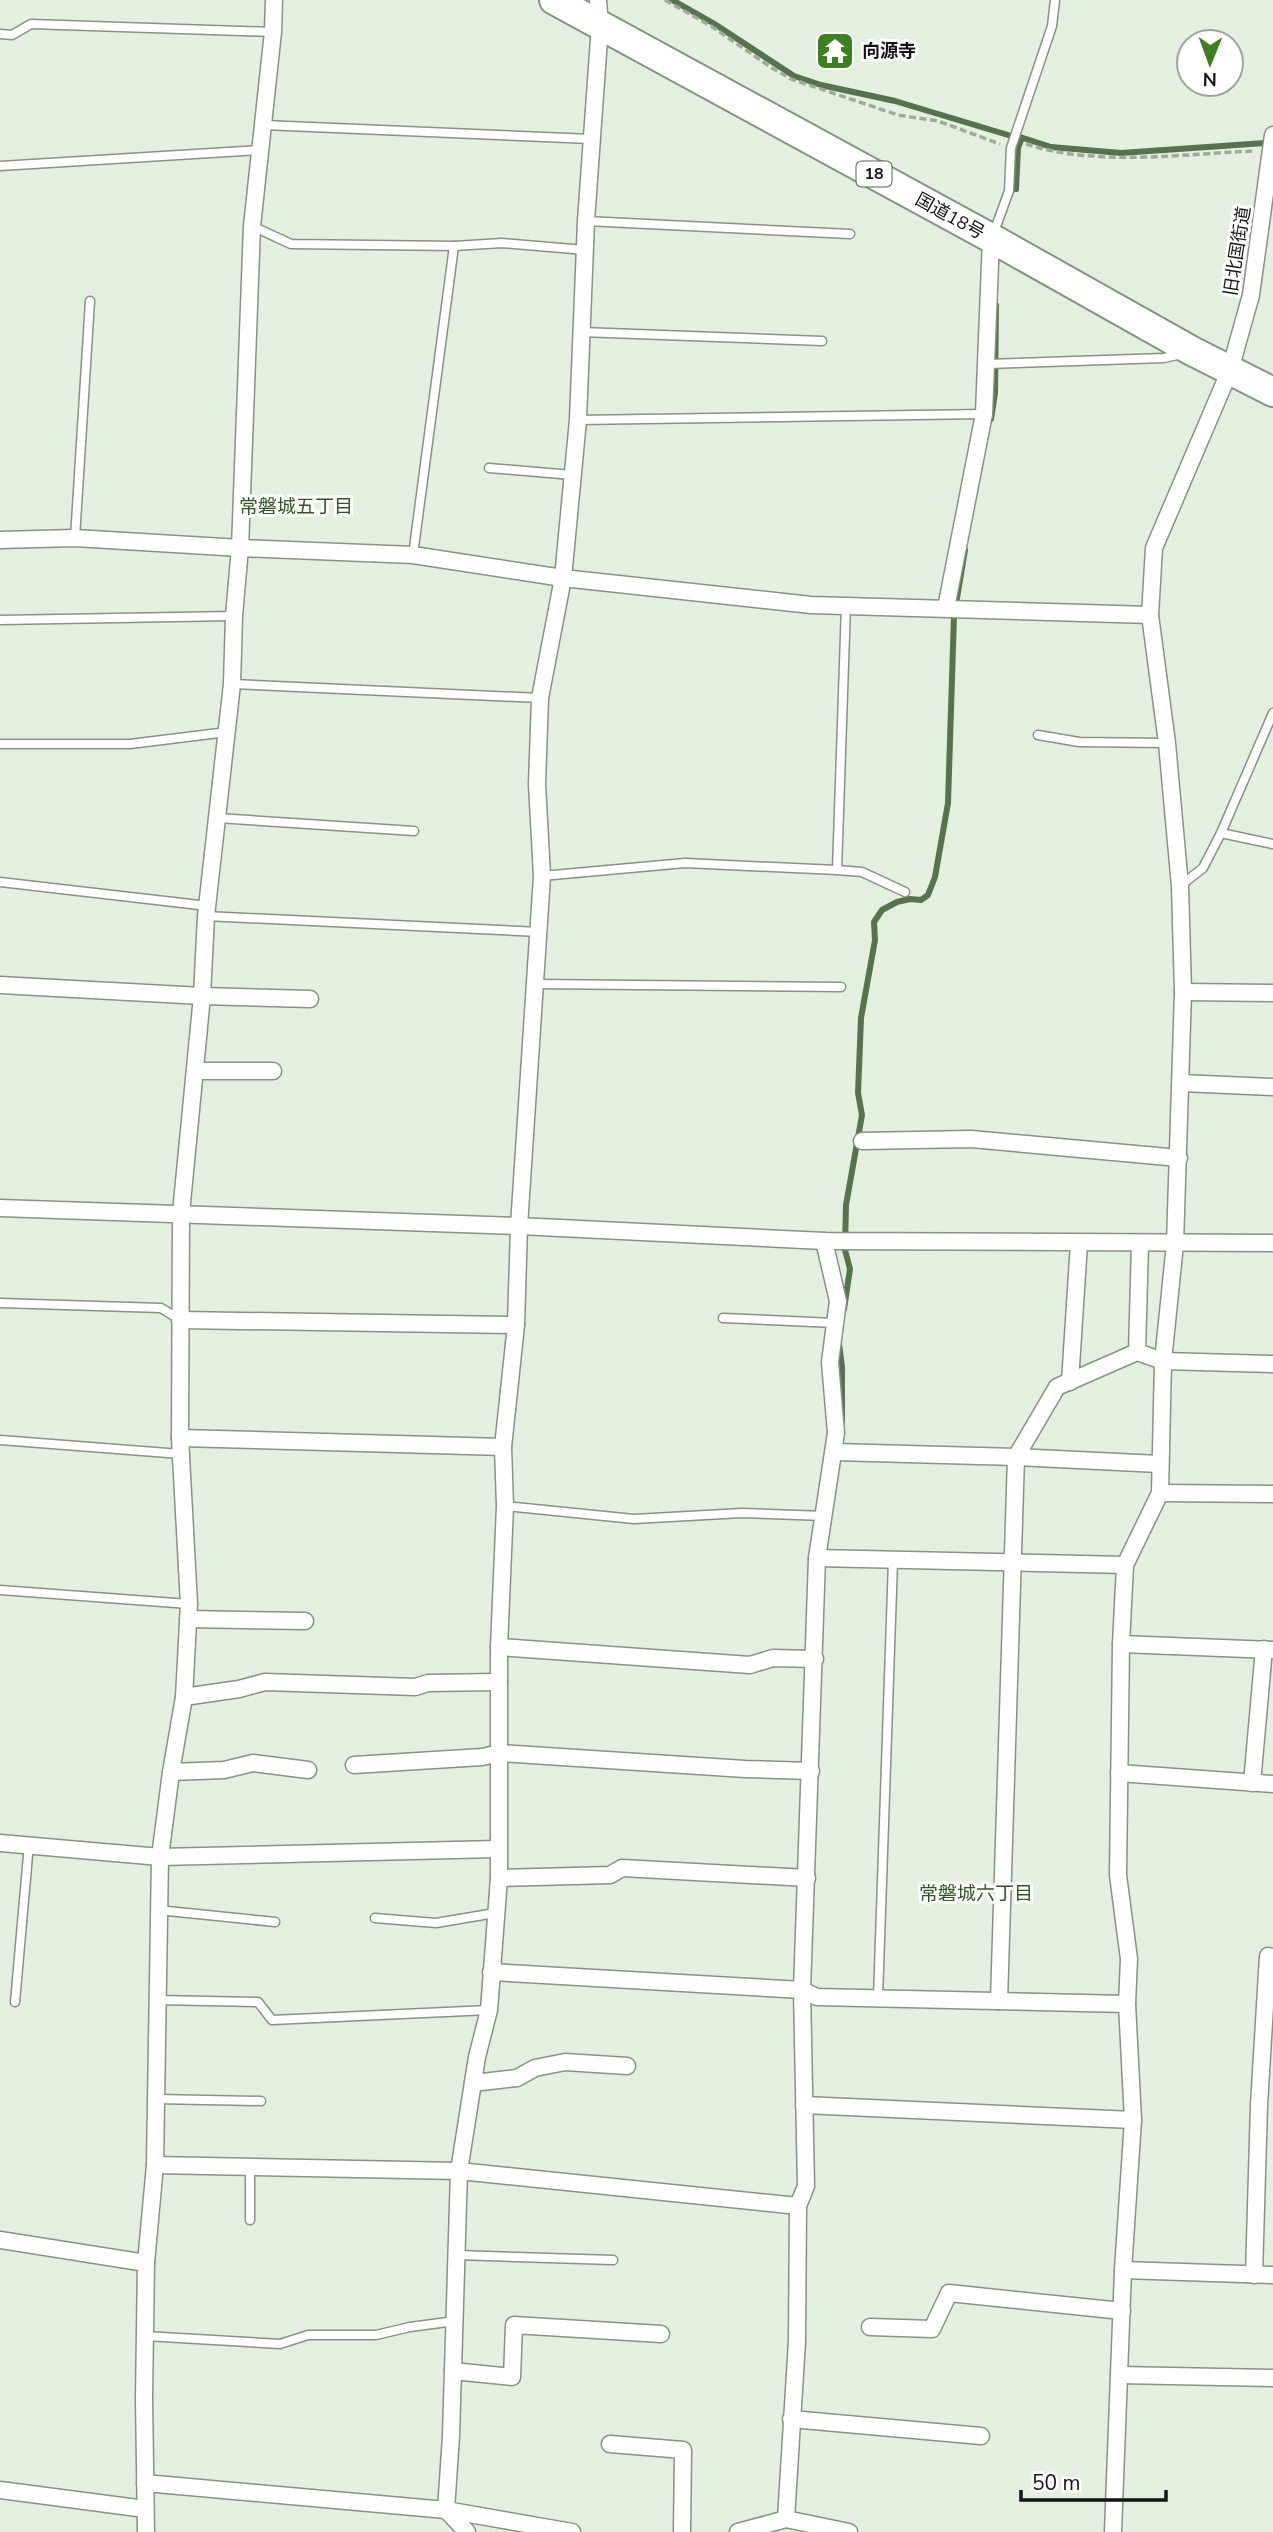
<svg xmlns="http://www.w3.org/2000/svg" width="1273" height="2532" font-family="'Nunito Sans','Noto Sans JP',sans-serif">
	<rect width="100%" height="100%" fill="#e3efdf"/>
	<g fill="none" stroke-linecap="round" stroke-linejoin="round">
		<g stroke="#55734c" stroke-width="6">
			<path d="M672,0L713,23L794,76L821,85L895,101L1008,135"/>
			<path d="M1020,137L1051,147L1121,153L1265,143"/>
			<path d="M1016,189L1018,148L1022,138"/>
			<path d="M991,419L995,393L996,305"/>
			<path d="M844,1309L850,1269L845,1250L846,1205L862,1115L858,1093L861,1018L875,940L874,922L882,910L897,902L910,899L921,900L928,895L935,877L948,803L954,616L965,550"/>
			<path d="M839,1344L842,1367V1421"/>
		</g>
		<defs>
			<g id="service">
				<path d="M0,34L12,35L31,24L273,32"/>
				<path d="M264,125L591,139"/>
				<path d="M0,166L260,150"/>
				<path d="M586,221L850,234"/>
				<path d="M252,226L291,244L454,246L502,243L585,250"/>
				<path d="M994,232L1009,191L1011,148L1052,26L1055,0"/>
				<path d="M581,332L822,341"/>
				<path d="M987,364L1164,358L1182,354"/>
				<path d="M578,420L984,414"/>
				<path d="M489,468L572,475"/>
				<path d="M75,538L90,301"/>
				<path d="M413,555L454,246"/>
				<path d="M0,620L234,616"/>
				<path d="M232,684L540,698"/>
				<path d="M1038,735L1079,742L1167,743"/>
				<path d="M0,744H130L227,732"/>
				<path d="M218,818L414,831"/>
				<path d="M1221,833L1273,844"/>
				<path d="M837,870L862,872L905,892"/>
				<path d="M542,876L685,863L837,870L846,605"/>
				<path d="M0,882L208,906"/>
				<path d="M1180,886L1203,868L1221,833L1273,713"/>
				<path d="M206,916L539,932"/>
				<path d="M536,984L841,987"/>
				<path d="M0,1303L161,1308L179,1319"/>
				<path d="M723,1318L835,1323"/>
				<path d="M0,1440L181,1454"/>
				<path d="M505,1506L634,1519L742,1513L825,1516"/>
				<path d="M0,1590L189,1604"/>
				<path d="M158,1910L275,1922"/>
				<path d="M375,1918L436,1923L495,1913"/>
				<path d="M878,1998L893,1561"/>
				<path d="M157,2000L258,2002L272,2020L489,2010"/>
				<path d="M15,2002L29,1844"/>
				<path d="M156,2099L261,2101"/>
				<path d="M250,2167V2220"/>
				<path d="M457,2255L613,2260"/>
				<path d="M145,2336L280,2344L308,2335H376L410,2327L455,2321"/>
			</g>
			<g id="minor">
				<path d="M0,540L75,538L240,548L413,555L563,578L811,605L1150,615"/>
				<path d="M946,608L984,414L991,238"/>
				<path d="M0,985L202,996L310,999"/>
				<path d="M1183,992L1273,993"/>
				<path d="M195,1071H273"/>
				<path d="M1181,1083L1273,1087"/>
				<path d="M862,1141L971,1139L1179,1158"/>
				<path d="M0,1208L519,1226L824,1241L1273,1243"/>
				<path d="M180,1320L516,1325"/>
				<path d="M1137,1352L1140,1244"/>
				<path d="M1070,1382L1079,1243"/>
				<path d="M180,1438L503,1447"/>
				<path d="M835,1452L1016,1457L1159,1464"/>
				<path d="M1160,1493L1273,1494"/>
				<path d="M817,1558L1125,1565"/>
				<path d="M188,1619L305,1621"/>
				<path d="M1121,1644L1273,1650"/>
				<path d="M499,1647L750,1665L773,1658L815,1659"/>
				<path d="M184,1697L239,1689L265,1682L415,1687L428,1683L499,1682"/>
				<path d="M354,1765L482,1757L500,1753L745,1769L811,1771"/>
				<path d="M171,1772L224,1770L253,1763L308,1770"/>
				<path d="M1119,1773L1273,1784"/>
				<path d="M1252,1783L1264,1649"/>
				<path d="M0,1843L160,1857L497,1849"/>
				<path d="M499,1878L610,1875L622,1868L807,1878"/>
				<path d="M491,1972L802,1990L817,1997L1127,2004"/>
				<path d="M999,2001L1016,1457L1057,1387L1137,1352L1163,1361L1273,1364"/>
				<path d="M473,2083L517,2078L535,2068L565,2062L627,2066"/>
				<path d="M804,2105L1133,2120"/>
				<path d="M155,2165L459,2171L798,2206L797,2341L786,2519"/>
				<path d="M798,2206L806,2186L802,1990L817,1558L836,1433L830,1362L838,1301L824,1241"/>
				<path d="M0,2240L146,2263"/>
				<path d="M1123,2270L1273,2275"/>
				<path d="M1254,2275L1259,2105L1268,1956L1273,1957"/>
				<path d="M870,2327L932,2329L949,2293L1122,2311"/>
				<path d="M453,2371L512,2377L514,2325L661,2334"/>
				<path d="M1119,2375L1273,2378"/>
				<path d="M791,2419L981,2436"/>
				<path d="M610,2444L683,2450L682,2532"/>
				<path d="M145,2483L446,2510L572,2532"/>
				<path d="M0,2490L145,2509"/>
				<path d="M146,2532L144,2398L146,2263L155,2165L160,1857L171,1772L184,1697L189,1604L180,1438L181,1213L202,996L206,916L232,684L234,616L240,548L252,226L273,32L274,0"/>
				<path d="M467,2532L446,2510L451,2436L459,2171L477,2057L489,2010L499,1878V1647L505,1506L503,1447L516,1325L519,1226L542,876L537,784L540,698L563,578L578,420L586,221L600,25L598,0"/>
				<path d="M738,2532L786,2519L849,2532"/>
				<path d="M1113,2532L1123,2270L1133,2120L1127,2004L1129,1959L1118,1875L1121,1644L1125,1565L1160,1493L1163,1361L1175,1244L1183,992L1180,886L1167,743L1150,615L1154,548L1230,370L1251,295L1273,135"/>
			</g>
			<path id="trunk" d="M554,0L991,238L1192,351L1273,392"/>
		</defs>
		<use href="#service" stroke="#869283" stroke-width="11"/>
		<use href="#minor" stroke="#869283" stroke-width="19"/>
		<use href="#trunk" stroke="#869283" stroke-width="32"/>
		<g stroke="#a0a99c" stroke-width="3.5" stroke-dasharray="7 3.5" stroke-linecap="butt">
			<path d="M665,0L711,26L772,68L791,79L898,115L938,121L1000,144"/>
			<path d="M1026,144C1097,167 1180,154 1254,151"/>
		</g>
		<use href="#service" stroke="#fff" stroke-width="8"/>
		<use href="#minor" stroke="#fff" stroke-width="16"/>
		<use href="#trunk" stroke="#fff" stroke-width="28"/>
	</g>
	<defs>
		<symbol id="temple-square" viewBox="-11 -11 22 22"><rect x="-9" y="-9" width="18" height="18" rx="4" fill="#3d7f21" stroke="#fff"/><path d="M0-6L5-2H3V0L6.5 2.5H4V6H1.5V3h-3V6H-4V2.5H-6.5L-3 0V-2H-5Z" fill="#fff"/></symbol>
	</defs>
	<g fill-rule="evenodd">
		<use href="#temple-square" x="813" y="29" width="44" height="44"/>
	</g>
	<g text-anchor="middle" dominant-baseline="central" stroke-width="6" stroke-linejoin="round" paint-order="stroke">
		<rect fill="#fff" stroke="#595c58" stroke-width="2" x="856.5" y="161.5" width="35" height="25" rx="5"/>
		<g font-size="16" font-weight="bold" fill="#121610">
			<text x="874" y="174">18</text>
		</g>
		<g font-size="18" font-weight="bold" fill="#121610" stroke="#fff" text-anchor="start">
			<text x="862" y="51">向源寺</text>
		</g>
		<g font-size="18" fill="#121610" stroke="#fff">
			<text transform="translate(950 216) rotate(29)">国道18号</text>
			<text transform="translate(1237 251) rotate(-81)">旧北国街道</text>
		</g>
		<g font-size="19" fill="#2e581e" stroke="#fff">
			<text x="296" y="507">常磐城五丁目</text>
			<text x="976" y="1894">常磐城六丁目</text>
		</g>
	</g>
	<g transform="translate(1210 63) rotate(181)"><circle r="33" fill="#ffffff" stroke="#a0a29f" stroke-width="2"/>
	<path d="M0-5L12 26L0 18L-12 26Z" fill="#3d7f21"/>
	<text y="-10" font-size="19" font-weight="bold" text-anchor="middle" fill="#121610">N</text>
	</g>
	<path d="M1021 2490v10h145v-10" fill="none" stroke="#121610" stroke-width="3.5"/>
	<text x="1032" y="2490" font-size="21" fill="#121610" stroke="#ffffff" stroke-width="5" paint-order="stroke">50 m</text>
</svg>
